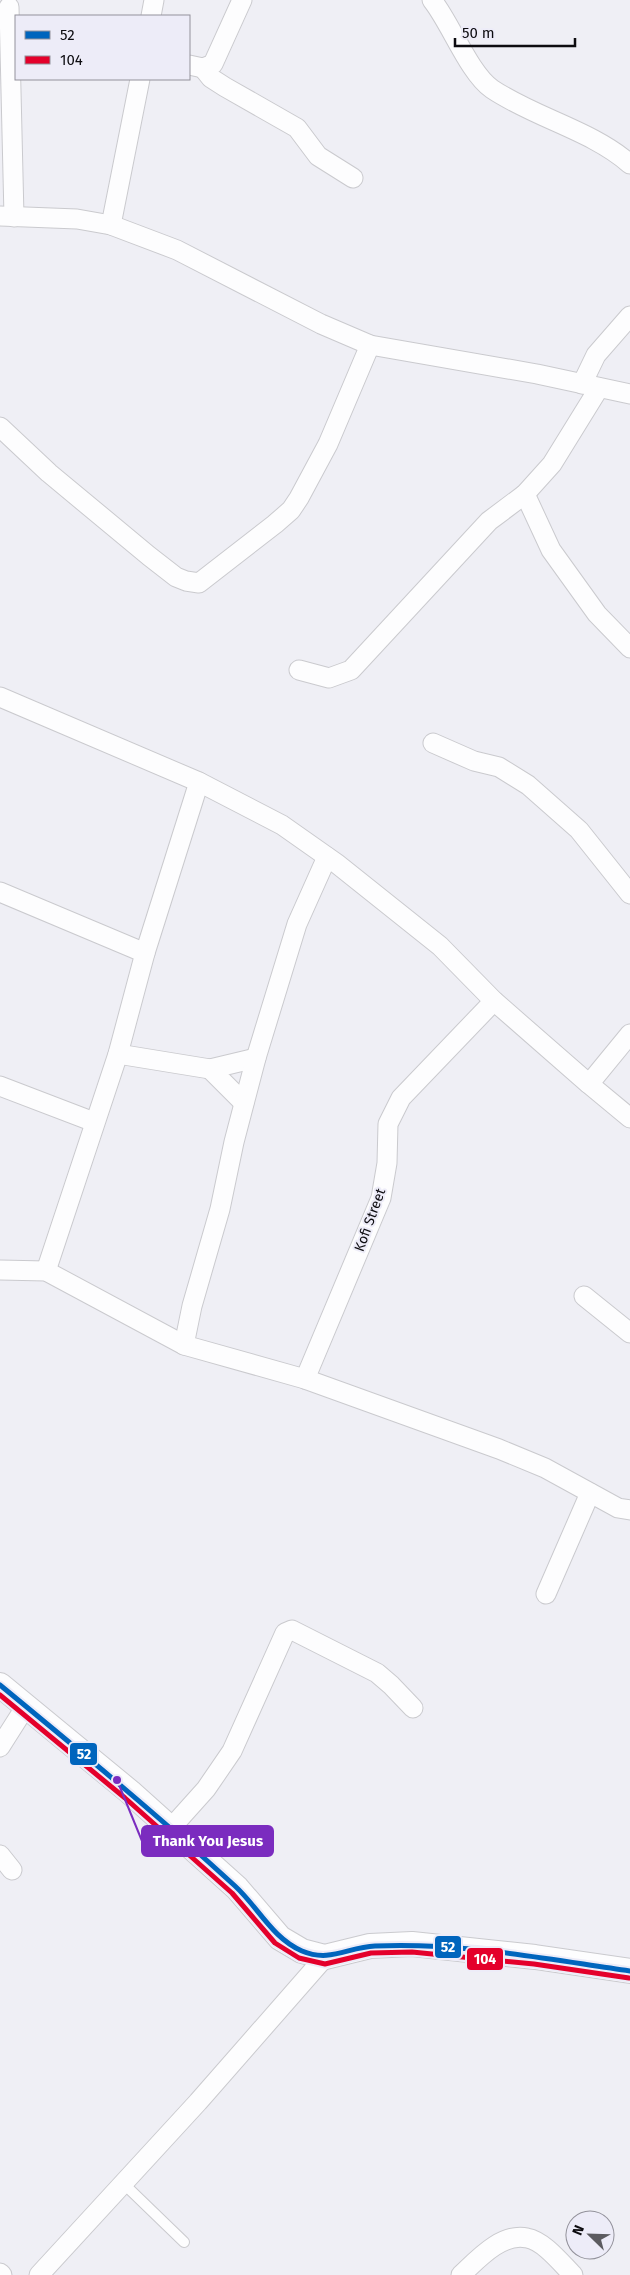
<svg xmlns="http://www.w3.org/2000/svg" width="630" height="2275" font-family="'Fira Sans',sans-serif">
	<rect width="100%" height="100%" fill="#efeff5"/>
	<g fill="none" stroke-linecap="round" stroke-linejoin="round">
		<defs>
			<path id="service" d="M123,2183L184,2242"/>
			<g id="minor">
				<path d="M432,0C450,22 469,73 492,89C535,118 591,130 630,164"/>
				<path d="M9,7L14,217"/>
				<path d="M151,16L154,0"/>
				<path d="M189,65L203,68L213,64L242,0"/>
				<path d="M203,68L211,78L225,87L297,128L318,156L353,178"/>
				<path d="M0,216L77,219L111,225L177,250L321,324L370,345L537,374L630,394"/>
				<path d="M111,225L140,79"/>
				<path d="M582,384L596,355L630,316"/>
				<path d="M0,427L49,473L149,556L176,577L186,581L199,583L275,524L291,510L299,498L328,444L370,345"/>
				<path d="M525,494L551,550L597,614L630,648"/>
				<path d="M299,670L329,678L351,670L489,521L525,494L552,464L599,388"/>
				<path d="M0,697L199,782L282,825L336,863L440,946L494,1001L589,1084L630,1118"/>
				<path d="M433,743L474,761L499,767L528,785L579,830L630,894"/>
				<path d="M0,892L145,953"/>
				<path d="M118,1054L210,1069"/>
				<path d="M589,1084L630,1034"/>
				<path d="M0,1086L94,1122"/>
				<path d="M244,1103L210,1069L256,1058"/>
				<path d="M0,1270L46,1271L184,1345L305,1379L499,1449L545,1468L618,1508L630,1510"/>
				<path d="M46,1271L118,1054L145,953L199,782"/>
				<path d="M584,1296L630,1333"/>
				<path d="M184,1345L192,1306L220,1209L234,1142L256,1058L297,924L327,857"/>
				<path d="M305,1379L381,1198L387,1163L388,1124L401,1098L494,1001"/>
				<path d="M546,1594L590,1493"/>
				<path d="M0,1747L26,1706"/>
				<path d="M171,1828L206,1789L232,1751L285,1633L292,1630L377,1673L391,1685L413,1708"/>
				<path d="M0,1855L12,1870"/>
				<path d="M0,2273L2,2275"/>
				<path d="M39,2275L198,2102L325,1957"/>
				<path d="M461,2275C477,2260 502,2232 527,2238C544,2241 561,2263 573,2275"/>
			</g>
			<path id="tertiary" d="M0,1685L130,1792L237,1888L280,1938L302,1951L325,1957L370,1946L412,1944L535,1957L630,1971"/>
		</defs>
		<use href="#service" stroke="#cacace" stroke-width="12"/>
		<use href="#minor" stroke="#cacace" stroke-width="21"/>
		<use href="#tertiary" stroke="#cacace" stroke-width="26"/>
		<use href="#service" stroke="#fdfdfe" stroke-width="10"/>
		<use href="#minor" stroke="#fdfdfe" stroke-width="19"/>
		<use href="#tertiary" stroke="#fdfdfe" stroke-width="24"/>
		<defs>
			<path id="bus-1" d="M0,1685C80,1751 159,1816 235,1886C258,1907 272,1938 302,1951C330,1963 348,1947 375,1946C460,1942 546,1959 630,1971"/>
			<path id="bus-2" d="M0,1695L125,1798L232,1893L275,1943L299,1958L325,1964L371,1953L412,1952L534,1964L629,1978"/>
		</defs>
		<use href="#bus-1" stroke="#edecf8" stroke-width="9"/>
		<use href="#bus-2" stroke="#edecf8" stroke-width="9"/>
		<use href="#bus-1" stroke="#0065bd" stroke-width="5"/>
		<use href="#bus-2" stroke="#e4002b" stroke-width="5"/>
	</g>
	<g text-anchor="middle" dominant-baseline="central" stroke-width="4" stroke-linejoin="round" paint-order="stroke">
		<g font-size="14" fill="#0d0c10" stroke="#edecf8">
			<text transform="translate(370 1220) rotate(-70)">Kofi Street</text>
		</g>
	</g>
	<path fill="none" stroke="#7b2cbf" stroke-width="2" d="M117 1780L142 1841"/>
	<circle fill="#7b2cbf" stroke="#edecf8" stroke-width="2" cx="117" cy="1780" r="5"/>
	<rect fill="#7b2cbf" stroke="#7b2cbf" stroke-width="2" x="142" y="1826" width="131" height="30" rx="5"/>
	<g font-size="15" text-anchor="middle" font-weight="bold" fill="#fff">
		<text x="208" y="1846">Thank You Jesus</text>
	</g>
	<g stroke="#edecf8" stroke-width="2">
		<rect x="69" y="1742" width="29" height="24" rx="5" fill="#0065bd"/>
		<rect x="434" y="1935" width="28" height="24" rx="5" fill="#0065bd"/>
		<rect x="466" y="1947" width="38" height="24" rx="5" fill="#e4002b"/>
	</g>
	<g font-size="14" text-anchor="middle" font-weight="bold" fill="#fff">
		<text x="84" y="1759">52</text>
		<text x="448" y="1952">52</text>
		<text x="485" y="1964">104</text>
	</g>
	<rect x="15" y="15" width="175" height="65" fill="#edecf8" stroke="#93929b"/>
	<rect x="25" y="31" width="25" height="8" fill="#0065bd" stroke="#93929b"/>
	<text x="60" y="40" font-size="15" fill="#0d0c10">52</text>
	<rect x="25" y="56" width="25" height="8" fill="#e4002b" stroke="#93929b"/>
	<text x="60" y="65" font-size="15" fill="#0d0c10">104</text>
	<g transform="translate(590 2235) rotate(293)"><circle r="24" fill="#edecf8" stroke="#93929b"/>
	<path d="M0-4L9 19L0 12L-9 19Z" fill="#5c5b60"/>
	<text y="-8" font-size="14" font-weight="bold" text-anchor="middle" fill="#0d0c10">N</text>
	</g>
	<path d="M455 38v8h120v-8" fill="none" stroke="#0d0c10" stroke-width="2.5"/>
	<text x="462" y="38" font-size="15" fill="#0d0c10" stroke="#edecf8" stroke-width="4" paint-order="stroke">50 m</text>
</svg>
